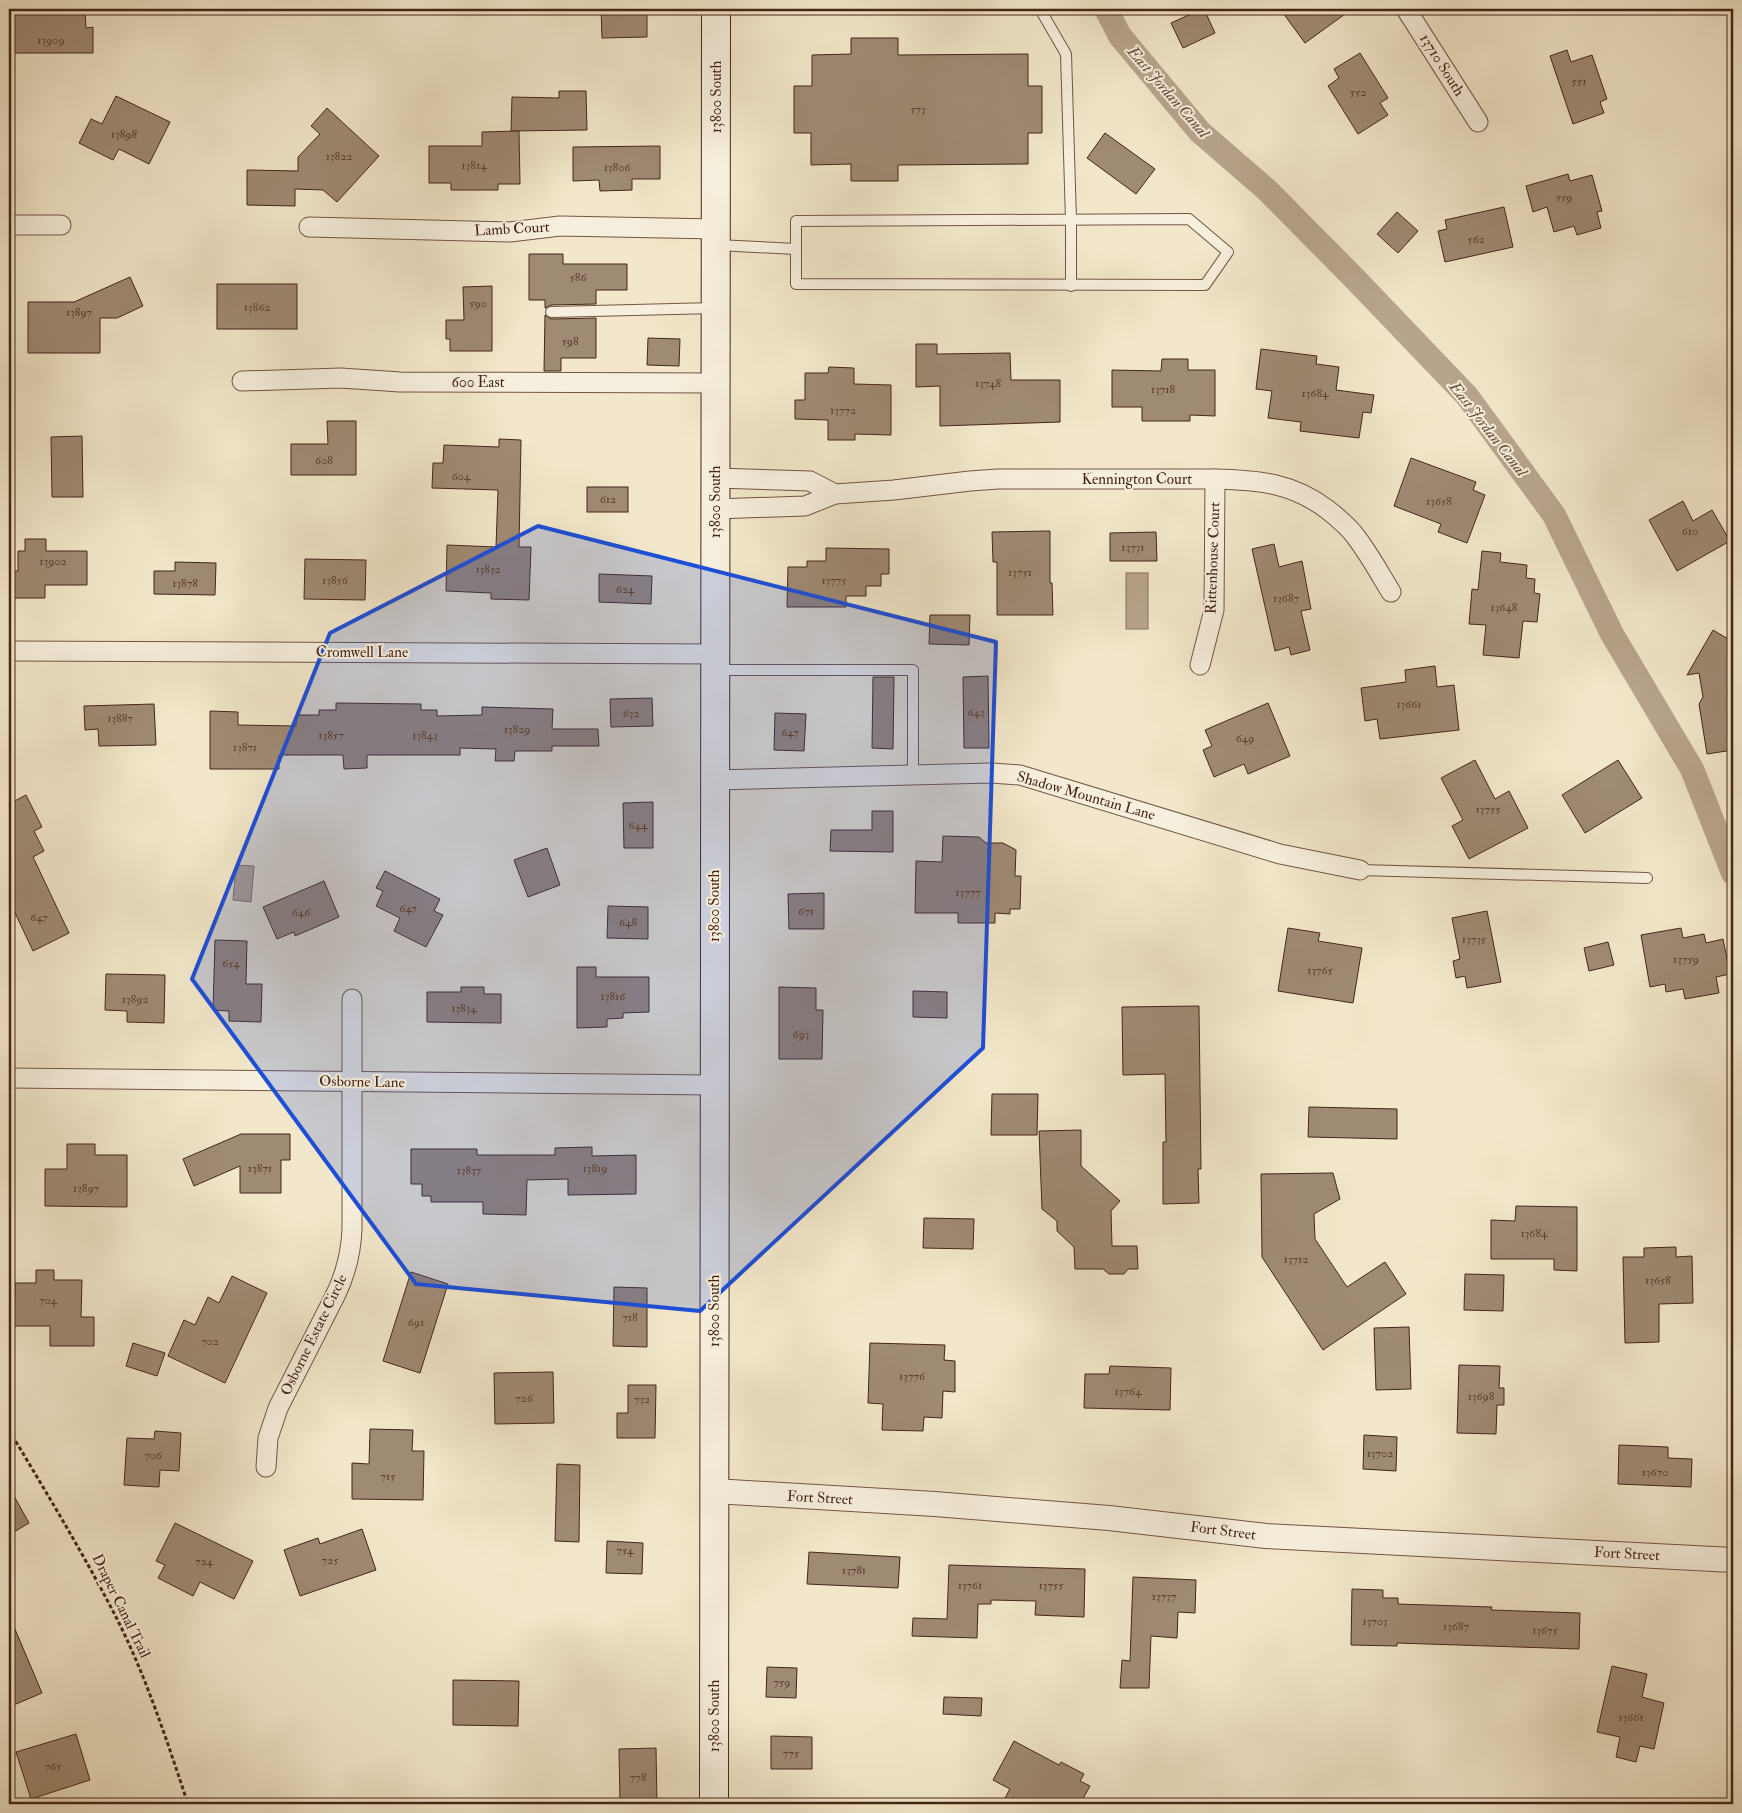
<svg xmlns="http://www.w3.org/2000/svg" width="1742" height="1813" font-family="'IM FELL Double Pica',serif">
	<rect width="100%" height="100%" fill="#f2e7ca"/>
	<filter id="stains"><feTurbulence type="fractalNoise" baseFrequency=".004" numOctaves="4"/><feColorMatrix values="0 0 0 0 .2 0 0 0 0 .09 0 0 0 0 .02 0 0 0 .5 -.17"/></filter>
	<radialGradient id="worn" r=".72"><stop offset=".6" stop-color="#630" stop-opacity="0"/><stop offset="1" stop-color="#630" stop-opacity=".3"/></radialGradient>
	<g fill="#b8a58d" stroke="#8a725e">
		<rect x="1126" y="573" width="22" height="56"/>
		<path d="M236,865L254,866L251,902L233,900Z"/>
	</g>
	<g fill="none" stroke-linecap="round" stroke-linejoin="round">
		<path stroke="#b8a58d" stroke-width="24" d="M1106,9L1120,36L1200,132L1267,190L1356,280L1467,396L1554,515L1612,634L1692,769L1733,873"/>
	</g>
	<g fill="#9f8a74" stroke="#462517">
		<path d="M9,9H85L86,28L93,27V53H9Z"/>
		<path d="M601,9H647V37L602,38Z"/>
		<path d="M1202,9H1204L1215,33L1183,48L1171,23Z"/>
		<path d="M1280,9H1352L1305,43Z"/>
		<path d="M851,38H898V55L1028,54V86H1042V133H1028V164L898,165V181H851V164L811,165V133H794V86H812V55L851,54Z"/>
		<path d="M1567,50L1571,62L1592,55L1607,99L1600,102L1604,113L1573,124L1550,56Z"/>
		<path d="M1360,53L1388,98L1380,103L1388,115L1358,134L1328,86L1339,78L1334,69Z"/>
		<path d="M559,91H586L587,130L511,131L512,97L559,98Z"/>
		<path d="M116,96L170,122L149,164L119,149L113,160L79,143L91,119L102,124Z"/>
		<path d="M327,108L379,156L337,202L323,190L295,189V206L247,205V170L298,171V157L320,134L311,126Z"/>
		<path d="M519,131L520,184H498V190H451V183H429V146H482V132Z"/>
		<path d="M1105,133L1155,169L1136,194L1087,158Z"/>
		<path d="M660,146V179H632V190L600,191L599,180L573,181V147Z"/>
		<path d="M1568,174L1570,181L1592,175L1602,211L1597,212L1601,228L1577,235L1574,226L1554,232L1547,207L1533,212L1526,186Z"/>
		<path d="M1504,207L1513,247L1445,262L1438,231L1447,229L1445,220Z"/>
		<path d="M1397,212L1418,231L1398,253L1377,234Z"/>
		<path d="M529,254H563V264H627V290H596V304L551,305L545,308V300H529Z"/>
		<path d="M130,277L143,306L117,318H100V353H28V302H74Z"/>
		<rect x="217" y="284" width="80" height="45"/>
		<path d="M492,286V351H450V339H446V320H464L463,287Z"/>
		<path d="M545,315L551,319L596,318V358H561V371H544Z"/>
		<path d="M648,338L680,339L679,366L647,365Z"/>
		<path d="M916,344H937V354L1010,353L1011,380H1060V422L940,426V386L916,387Z"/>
		<path d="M1261,349L1317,356L1316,364L1339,367L1336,390L1374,395L1371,413L1363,412L1359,438L1300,431L1301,422L1268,418L1272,391L1256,389Z"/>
		<path d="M1162,359H1188V370H1215V416L1190,415V421H1142V407H1112V370L1161,371Z"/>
		<path d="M829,367L854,368V384L891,385V435L855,434V440H828V420L795,419V400H805V373H828Z"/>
		<path d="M327,421H356V475H291V444H328Z"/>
		<path d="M82,436L83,497H52L51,437Z"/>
		<path d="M499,439L521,440L519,547H531L529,600L491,599V593L446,591L447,545L496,547L498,490L432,488L433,463H443L444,445L499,447Z"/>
		<path d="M1411,458L1476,482L1473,490L1485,495L1467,543L1438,532L1441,524L1394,506Z"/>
		<rect x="587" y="487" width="41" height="25"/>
		<path d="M1683,501L1693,521L1712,510L1730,541L1677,571L1649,520Z"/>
		<path d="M1050,531V583H1052L1053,615H997V562H993L992,532Z"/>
		<path d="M1156,532L1157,561H1110V533Z"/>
		<path d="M25,539H46V551H87V585H45V598H9V571H18V551H25Z"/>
		<path d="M1274,544L1279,567L1302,561L1311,609L1301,611L1310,650L1291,655L1289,647L1275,651L1252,549Z"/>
		<path d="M826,548L889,549V574H881V586H866V596H846V607H787L788,567H807V561H826Z"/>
		<path d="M1482,551L1501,553L1500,562L1527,565L1526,578L1535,579L1534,593L1540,594L1537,622L1523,621L1519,658L1483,655L1486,625L1469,624L1472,589L1478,590Z"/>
		<path d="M305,559L366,560L365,600L304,599Z"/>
		<path d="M175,562L216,563L215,595L154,594V571H175Z"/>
		<path d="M599,574L652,576L651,604L599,602Z"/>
		<path d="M930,615H970L969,645L929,644Z"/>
		<path d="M1713,630L1733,642V750L1707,754L1699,704L1703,697L1699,673L1687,675Z"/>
		<path d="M1435,666L1437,687L1454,685L1459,730L1380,739L1377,719L1365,721L1361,688L1406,682L1405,670Z"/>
		<path d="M988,676L989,748H964L963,677Z"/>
		<path d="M873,677H894L893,749L872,748Z"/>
		<path d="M652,698L653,726L611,727L610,699Z"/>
		<path d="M336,703L421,704V710H437V716L482,715V707L553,709L552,729H598L599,746H552V751H515L514,761H495L496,749L460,748V755H367V768L344,769L343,755H279V769H210V711L238,712V725L296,726V715H319V710H336Z"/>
		<path d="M1268,703L1290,756L1248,774L1244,764L1214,777L1203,750L1212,746L1205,730Z"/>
		<path d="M154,704L156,745L99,746L98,729L85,730L84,706Z"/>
		<path d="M775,713L806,714L804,751L774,750Z"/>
		<path d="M1475,760L1495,799L1509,791L1528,828L1469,859L1452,826L1463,820L1441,778Z"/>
		<path d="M1618,760L1642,798L1585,833L1562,795Z"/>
		<path d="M26,795L42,827L34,831L44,851L33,857L69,933L33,951L9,900V804Z"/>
		<path d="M653,802V848H624L623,803Z"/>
		<path d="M872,811H893V852L830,851L831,830H872Z"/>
		<path d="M943,836L979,837L986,843H1003L1016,850L1015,876H1021L1020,909H1010V914L995,913V923H958V913H915L916,861L942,862Z"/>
		<path d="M547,848L560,885L528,897L514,860Z"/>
		<path d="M385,871L440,899L434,911L443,915L426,947L394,931L400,918L376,906L383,891L376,888Z"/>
		<path d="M324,881L339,917L295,936L294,932L277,939L263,907Z"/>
		<path d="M824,893V929H789L788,894Z"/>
		<path d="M608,906L648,907V939L607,938Z"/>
		<path d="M1487,911L1501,982L1467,988L1465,976L1456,978L1453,961L1460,959L1452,918Z"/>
		<path d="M1288,928L1320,933L1318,941L1362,948L1353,1003L1278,991Z"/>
		<path d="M1681,928L1683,938L1704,934L1706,943L1723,939L1730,974L1716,977L1719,993L1685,999L1683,989L1666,992L1665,984L1650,987L1641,935Z"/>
		<path d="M215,940L247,941L246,984H262L261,1022L229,1021V1011L213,1010Z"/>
		<path d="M1608,942L1614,965L1589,971L1584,948Z"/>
		<path d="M577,967H596V977H649V1012L623,1013V1018L607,1019V1027L577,1028Z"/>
		<path d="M106,974L165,975L164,1023L127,1022V1011L105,1010Z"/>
		<path d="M461,987H484V994H501V1023L427,1022V992H461Z"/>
		<path d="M779,987L816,988V1010H823L822,1059H779Z"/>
		<path d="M913,991L947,992V1018L913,1017Z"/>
		<path d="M1199,1006L1201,1169H1198L1199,1203L1163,1204V1142H1166L1165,1074L1123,1075L1122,1007Z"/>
		<path d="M992,1094H1038L1037,1135H991Z"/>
		<path d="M1309,1107L1397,1109V1139L1308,1137Z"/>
		<path d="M1081,1130V1166L1120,1201L1111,1211L1112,1246H1137L1138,1269H1128L1124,1274H1109L1103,1269H1075L1074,1247L1057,1231V1221L1042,1209L1039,1131Z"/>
		<path d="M241,1134H290V1160H281V1193H240V1166L194,1186L183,1159Z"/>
		<path d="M67,1144H95V1155H127V1207L45,1206V1169H67Z"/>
		<path d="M592,1147V1156L636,1155V1194L568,1195V1179L527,1180L526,1215L483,1214V1202H431V1196H422V1184H411V1149H477V1155H555V1148Z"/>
		<path d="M1333,1173L1340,1199L1314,1214L1315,1239L1347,1287L1385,1262L1406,1294L1323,1350L1262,1257L1261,1174Z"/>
		<path d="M1516,1206L1577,1207V1271L1554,1270V1259H1491V1220L1515,1221Z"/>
		<path d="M924,1218L974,1219L973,1249L923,1248Z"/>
		<path d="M1676,1247V1257L1692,1256L1693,1303L1659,1304V1342L1625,1343L1623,1257H1644V1248Z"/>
		<path d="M36,1270H54V1280H82L81,1317H94V1346H50V1326H14L15,1283H36Z"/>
		<path d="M411,1272L448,1284L420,1373L383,1361Z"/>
		<path d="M1465,1274L1504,1275L1503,1311L1464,1310Z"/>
		<path d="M232,1276L267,1293L225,1383L168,1356L184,1320L195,1325L208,1297L219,1303Z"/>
		<path d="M614,1287L647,1288V1347L613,1346Z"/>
		<path d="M1409,1327L1411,1389L1376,1390L1374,1328Z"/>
		<path d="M133,1343L165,1353L157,1376L126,1366Z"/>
		<path d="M870,1343L945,1345L944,1360L955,1361V1392L943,1391L942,1418L924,1417L923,1431L882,1430L883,1404L868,1403Z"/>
		<path d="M1459,1365L1500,1366L1499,1388H1504V1405H1497L1496,1434L1457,1433Z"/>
		<path d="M1110,1366L1171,1368L1170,1410L1084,1408L1085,1374H1109Z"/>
		<path d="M553,1372L554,1423L495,1424L494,1373Z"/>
		<path d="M628,1385H656L655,1438H617V1413H628Z"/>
		<path d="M370,1429L413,1430L412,1451H424L423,1500L352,1499V1463L369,1464Z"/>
		<path d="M155,1431L181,1433L179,1471L160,1470L159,1487L124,1485L127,1438L154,1439Z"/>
		<path d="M1364,1435L1397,1437L1396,1471L1363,1469Z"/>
		<path d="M1619,1445L1668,1447V1458L1692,1459L1691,1487L1618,1484Z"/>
		<path d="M557,1464L580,1465L579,1542L555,1541Z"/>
		<path d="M9,1487L29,1523L9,1535Z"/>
		<path d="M175,1523L253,1561L234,1599L200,1582L193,1596L158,1578L165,1565L156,1561Z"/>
		<path d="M362,1529L376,1570L300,1596L284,1550L318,1538L320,1544Z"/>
		<path d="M607,1541L643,1543L642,1574L606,1573Z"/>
		<path d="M809,1552L900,1557L898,1588L807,1584Z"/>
		<path d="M949,1565L1085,1569L1084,1617L1035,1615L1036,1601L991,1600V1604H978L977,1638L912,1636L913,1618L947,1619Z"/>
		<path d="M1133,1577L1196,1580L1195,1613L1178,1612L1177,1638L1151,1636L1149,1688H1120L1122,1660L1130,1661Z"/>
		<path d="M1352,1589L1383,1590V1598H1398V1604L1492,1607L1491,1610L1580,1613L1579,1649L1397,1643V1646L1351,1645Z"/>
		<path d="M9,1615L42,1693L9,1707Z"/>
		<path d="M1612,1666L1647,1674L1642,1697L1664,1703L1654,1749L1640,1746L1636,1762L1616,1757L1620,1737L1597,1732Z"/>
		<path d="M767,1667L797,1668L796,1698L766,1697Z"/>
		<path d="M453,1680L519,1681L518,1726L453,1725Z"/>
		<path d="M944,1697L982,1698L981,1716L943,1714Z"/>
		<path d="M76,1734L90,1780L31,1799L16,1752Z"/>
		<path d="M771,1736L812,1737V1769H771Z"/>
		<path d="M1014,1741L1059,1765L1061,1762L1084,1774L1080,1781L1090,1786L1080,1804H1016L1005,1798L1010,1789L993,1780Z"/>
		<path d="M656,1748L657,1804H620L619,1749Z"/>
	</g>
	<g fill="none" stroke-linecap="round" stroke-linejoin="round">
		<defs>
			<g id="service">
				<path d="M1040,9L1066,54L1071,220V286"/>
				<path d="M1189,219L1228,252L1205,285L796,284V221Z"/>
				<path d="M717,245L796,249"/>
				<path d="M551,312L715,308"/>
				<path d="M716,670H913V775"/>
				<path d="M1360,870L1647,878"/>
			</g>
			<g id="minor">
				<path d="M1406,9L1478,122"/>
				<path d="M9,225H61"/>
				<path d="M309,227L510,232L560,226L716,229"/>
				<path d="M242,381L341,378L400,382L715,383"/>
				<path d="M715,478L810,481L835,494"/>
				<path d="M715,509L805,506L835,494L894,490L970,481L998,479H1215C1259,480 1293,483 1328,510C1338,518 1349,527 1356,537C1369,554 1380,574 1391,592"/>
				<path d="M9,651L715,654"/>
				<path d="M1200,665L1214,610L1215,479"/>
				<path d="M715,780L991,773L1020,775L1280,854L1360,870"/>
				<path d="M9,1078L714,1085"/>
				<path d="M266,1467L268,1438L278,1408L335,1296C346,1274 351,1253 352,1229V999"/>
			</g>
			<path id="tertiary" d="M714,1491L935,1504L1109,1518L1266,1536L1733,1560"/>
			<path id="secondary" d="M714,1804L716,9"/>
		</defs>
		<use href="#service" stroke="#715644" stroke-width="12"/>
		<use href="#minor" stroke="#715644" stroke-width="21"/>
		<use href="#tertiary" stroke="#715644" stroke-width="26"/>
		<use href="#secondary" stroke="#462517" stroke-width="30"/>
		<path stroke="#462517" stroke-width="3" stroke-dasharray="4 2.5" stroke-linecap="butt" d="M9,1430C46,1492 83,1553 116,1617C146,1676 167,1741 188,1804"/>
		<use href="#service" stroke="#f7efdd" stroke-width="10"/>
		<use href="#minor" stroke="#f7efdd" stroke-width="19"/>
		<use href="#tertiary" stroke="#f7efdd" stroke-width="24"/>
		<use href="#secondary" stroke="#f7efdd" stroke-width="28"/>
	</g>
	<path fill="#1d4ed8" fill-opacity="0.2" stroke="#1d4ed8" stroke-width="4" stroke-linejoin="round" d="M538,526L996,642L983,1048L700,1311L416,1284L192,979L330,633Z"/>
	<g text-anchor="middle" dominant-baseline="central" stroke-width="4" stroke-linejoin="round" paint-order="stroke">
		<g font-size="12" fill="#5c3e2e">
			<text x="51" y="40">13909</text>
			<text x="1579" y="81">551</text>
			<text x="1358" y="92">552</text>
			<text x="918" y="109">573</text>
			<text x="124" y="134">13898</text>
			<text x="339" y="156">13822</text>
			<text x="474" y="165">13814</text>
			<text x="617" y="167">13806</text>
			<text x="1564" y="197">559</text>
			<text x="1476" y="239">562</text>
			<text x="578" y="277">586</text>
			<text x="478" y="303">590</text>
			<text x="257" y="307">13862</text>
			<text x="79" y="312">13897</text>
			<text x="570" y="341">598</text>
			<text x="988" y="383">13748</text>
			<text x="1163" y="389">13718</text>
			<text x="1315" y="393">13684</text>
			<text x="843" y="410">13772</text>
			<text x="324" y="460">608</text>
			<text x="461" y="476">604</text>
			<text x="608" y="499">612</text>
			<text x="1439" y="501">13658</text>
			<text x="1690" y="531">610</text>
			<text x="1133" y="547">13731</text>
			<text x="53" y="561">13902</text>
			<text x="488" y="569">13832</text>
			<text x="1020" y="572">13751</text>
			<text x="335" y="580">13856</text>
			<text x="834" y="580">13775</text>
			<text x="185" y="583">13878</text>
			<text x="625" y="589">624</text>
			<text x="1286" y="598">13687</text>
			<text x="1504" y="607">13648</text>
			<text x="1409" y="704">13661</text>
			<text x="976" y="712">643</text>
			<text x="631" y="713">632</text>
			<text x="120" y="718">13887</text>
			<text x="517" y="729">13829</text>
			<text x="790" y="732">647</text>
			<text x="331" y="735">13857</text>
			<text x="425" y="735">13843</text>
			<text x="1245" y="738">649</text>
			<text x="245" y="747">13871</text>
			<text x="1488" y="809">13755</text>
			<text x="638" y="825">644</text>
			<text x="968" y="892">13777</text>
			<text x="408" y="908">647</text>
			<text x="806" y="911">671</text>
			<text x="301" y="912">646</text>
			<text x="39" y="917">647</text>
			<text x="628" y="922">648</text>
			<text x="1474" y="939">13735</text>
			<text x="1686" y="959">13759</text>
			<text x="231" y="963">654</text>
			<text x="1320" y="970">13765</text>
			<text x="613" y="996">13816</text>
			<text x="135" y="999">13892</text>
			<text x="464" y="1008">13834</text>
			<text x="801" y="1034">693</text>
			<text x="260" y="1168">13871</text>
			<text x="595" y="1168">13819</text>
			<text x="469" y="1170">13837</text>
			<text x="86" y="1188">13897</text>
			<text x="1534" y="1233">13684</text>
			<text x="1296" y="1259">13712</text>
			<text x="1658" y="1280">13658</text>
			<text x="48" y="1300">704</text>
			<text x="630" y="1317">718</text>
			<text x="416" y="1322">691</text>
			<text x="210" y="1341">702</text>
			<text x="912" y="1376">13776</text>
			<text x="1128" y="1391">13764</text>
			<text x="1481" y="1396">13698</text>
			<text x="524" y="1398">726</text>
			<text x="642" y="1399">732</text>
			<text x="1380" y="1453">13702</text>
			<text x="153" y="1455">706</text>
			<text x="1655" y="1472">13670</text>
			<text x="388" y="1476">715</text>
			<text x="625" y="1550">754</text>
			<text x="330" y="1560">725</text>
			<text x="204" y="1561">724</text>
			<text x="854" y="1570">13781</text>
			<text x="970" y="1585">13761</text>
			<text x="1051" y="1585">13755</text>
			<text x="1164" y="1596">13737</text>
			<text x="1375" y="1621">13703</text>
			<text x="1456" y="1626">13687</text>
			<text x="1545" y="1630">13675</text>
			<text x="782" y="1682">759</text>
			<text x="1631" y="1717">13661</text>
			<text x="791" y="1753">775</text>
			<text x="53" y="1766">765</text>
			<text x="638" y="1777">778</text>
		</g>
		<g font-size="15" fill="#462517" stroke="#f7efdd">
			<text transform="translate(1442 65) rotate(58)">13710 South</text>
			<text transform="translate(716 97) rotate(-90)">13800 South</text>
			<text transform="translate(512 229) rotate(-3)">Lamb Court</text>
			<text x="478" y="382">600 East</text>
			<text x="1137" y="479">Kennington Court</text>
			<text transform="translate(715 502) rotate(-90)">13800 South</text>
			<text transform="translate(1213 558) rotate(-88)">Rittenhouse Court</text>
			<text x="362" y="652">Cromwell Lane</text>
			<text transform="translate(1086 796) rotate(16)">Shadow Mountain Lane</text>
			<text transform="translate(714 906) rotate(-90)">13800 South</text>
			<text transform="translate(362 1082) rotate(1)">Osborne Lane</text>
			<text transform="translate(714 1311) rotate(-90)">13800 South</text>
			<text transform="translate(314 1335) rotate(-64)">Osborne Estate Circle</text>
			<text transform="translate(820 1498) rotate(3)">Fort Street</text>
			<text transform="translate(1223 1531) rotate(7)">Fort Street</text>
			<text transform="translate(1627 1554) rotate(3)">Fort Street</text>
			<text transform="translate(121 1606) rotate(64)">Draper Canal Trail</text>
			<text transform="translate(714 1716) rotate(-90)">13800 South</text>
		</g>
		<g font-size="16" font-style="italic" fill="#684b3a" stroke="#f7efdd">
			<text transform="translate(1168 92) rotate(49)">East Jordan Canal</text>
			<text transform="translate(1488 429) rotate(52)">East Jordan Canal</text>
		</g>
	</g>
	<rect width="1742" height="1813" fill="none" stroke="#f2e7ca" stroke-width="30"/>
	<rect x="10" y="10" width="1722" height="1793" fill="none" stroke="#462517" stroke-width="2.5"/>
	<rect x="15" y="15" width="1712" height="1783" fill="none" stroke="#462517"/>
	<rect width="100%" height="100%" filter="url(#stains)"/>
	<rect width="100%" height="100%" fill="url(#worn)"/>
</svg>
